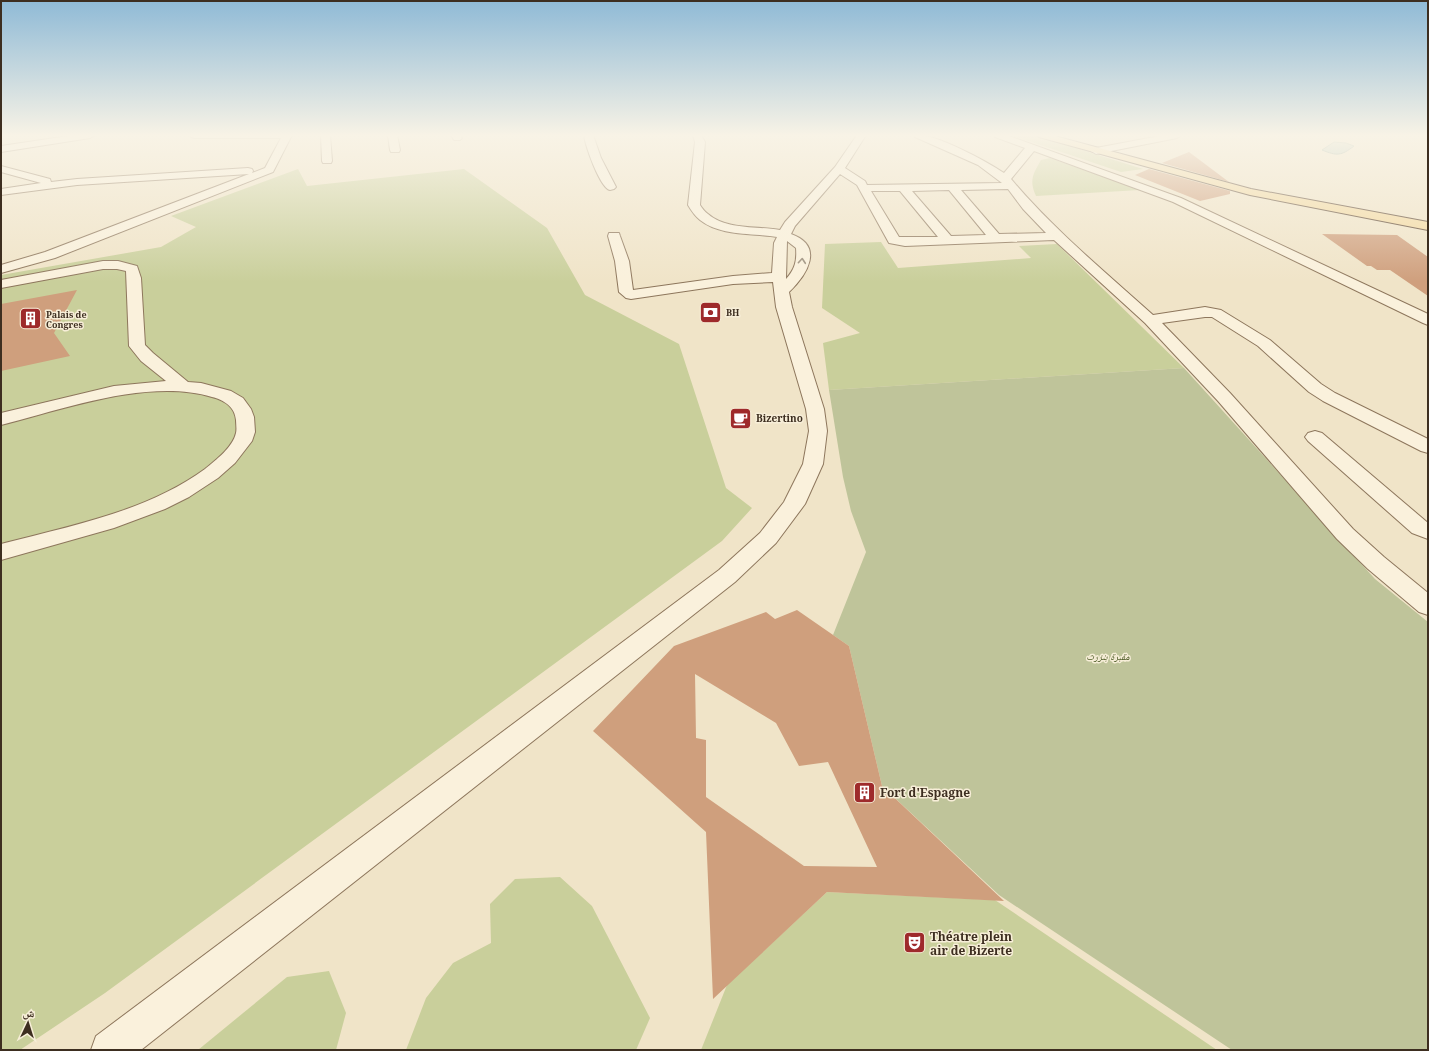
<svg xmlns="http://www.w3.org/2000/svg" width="1429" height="1051" font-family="'Noto Serif','Noto Naskh Arabic',serif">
	<rect width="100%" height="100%" fill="#f0e4c8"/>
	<g fill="#c9cf9b">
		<path d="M1011,135H1034L1143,169L1121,172Z"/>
		<path d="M1050,158L1140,190L1036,196C1029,180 1033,174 1041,160Z"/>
		<path d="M298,169L307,186L464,169L547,228L585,295L679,344L726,488L752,508L722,541L105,993L20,1050H1V275L161,247L196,227L171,216Z"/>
		<path d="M881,242L898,268L1031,258L1019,246L1057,244L1184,368L829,390L823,343L860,333L822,308L825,244Z"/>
		<path d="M560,877L592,906L650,1018L636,1050H406L426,998L453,963L491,943L490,904L515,879Z"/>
		<path d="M827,892L995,900L1217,1050H701L727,985Z"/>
		<path d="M329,971L346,1013L336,1050H198L287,977Z"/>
	</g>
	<path fill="#bfc49a" d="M1184,368L1375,579L1428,622V1050H1232L999,895L882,786L849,646L833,635L866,552L851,511L843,477L829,390Z"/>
	<path fill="#a9c4bc" stroke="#6f938a" d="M1334,142L1346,143L1354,146C1341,156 1337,156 1322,150Z"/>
	<g fill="#cf9f7d" fill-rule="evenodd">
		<path d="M1189,152L1229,182L1162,163Z"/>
		<path d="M1149,169L1230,191V194L1200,201L1135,175Z"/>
		<path d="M1322,234L1397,235L1428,257V296L1390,270H1377L1371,266H1367Z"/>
		<path d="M77,290L54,333L70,356L1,371V304Z"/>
		<path d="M797,610L849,646L882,786L1004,901L827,892L713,999L706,832L593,731L674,646L766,612L775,619ZM695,674L776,723L799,766L828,762L877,867L804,866L706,797V740L696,738Z"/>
	</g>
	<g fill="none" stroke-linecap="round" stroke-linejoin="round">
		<defs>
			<g id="minor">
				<path d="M75,135H95L90,138L1,152V146Z"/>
				<path d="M190,135H292L273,172L55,258L1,273V265L45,252L249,174L77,185L1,195V189L41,183L1,172V166L50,179L51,182L77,179L248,168L252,169L253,171L252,173L265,168L281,138H194L191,137Z"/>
				<path d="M321,135H330L332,161L331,163H323L322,161Z"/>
				<path d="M388,135H397L400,150L399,152H391L390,150Z"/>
				<path d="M451,135H460L462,138L460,140H454Z"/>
				<path d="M584,135H593L601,158L616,187L614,189L610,190C600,188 585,145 584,135Z"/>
				<path d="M693,135H701L705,142L700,205C702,208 705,212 708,214C726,230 758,226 780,230L785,222L835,167L857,135H866L845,168L865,181L867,185L1002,183L978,165L915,137L913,135C933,132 986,161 1004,173L1025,148L995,137L993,135H1006L1181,198L1428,314V325L1423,323L1173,202L1034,151L1011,179C1053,229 1104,271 1153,315L1205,307L1221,310L1270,340L1321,384L1335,393L1428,439V453L1421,451L1323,401L1309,392L1258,346L1212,317H1205L1162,323L1230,393L1353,529L1384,557L1428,593V615L1419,612L1368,569L1337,539L1218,401L1145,323L1054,240L905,246L889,243L857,185L840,174L795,226L791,234C825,246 807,275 789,292L792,307L824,409L827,431L823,464L805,504L776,543L735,582L141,1050H91L96,1036L719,570L760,533L784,502L803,464L809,431L806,409L776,307L773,282L733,284L631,299L626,298L619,292L615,261L608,236L609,233H619L620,236L629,261L633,290L733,276L772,273L774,243L777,237C752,233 720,236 700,220C695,216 691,210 688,205L695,142ZM1008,189L1023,209L1046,233L999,234L961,190ZM949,190L986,235L951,236L912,191ZM871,191H900L938,237H899ZM787,241L796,248C797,261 795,269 786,279Z"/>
				<path d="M1165,135H1182L1177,138L1096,154L1091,151L1096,148Z"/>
				<path d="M103,261H118L137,266L141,278L145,345L153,353L188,382L201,383L231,391L243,398L251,409L254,417L255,432L252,441L235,463L218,478L189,497L165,509L114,528L1,560V544C70,526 146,512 205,469C216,460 233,447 236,433C237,429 236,424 236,420C235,407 224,400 212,397C149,378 64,409 1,425V413L114,386L166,381L141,361L129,346L126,271L117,269H103L1,288V280Z"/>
				<path d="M1315,431L1322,433L1428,523V539L1412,533L1308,441L1305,437L1308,433Z"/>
			</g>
			<path id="major" d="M1037,135H1051L1251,189L1428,222V230L1250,195L1039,137Z"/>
		</defs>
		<use href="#minor" stroke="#8d765c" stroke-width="2"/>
		<use href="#major" stroke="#5b4430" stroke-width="2"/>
		<use href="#minor" fill="#faf1dc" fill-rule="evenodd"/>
		<use href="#major" fill="#f3d9a0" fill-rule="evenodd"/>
	</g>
	<defs><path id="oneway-chevron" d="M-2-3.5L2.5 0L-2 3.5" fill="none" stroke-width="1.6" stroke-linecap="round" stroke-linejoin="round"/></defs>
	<use stroke="#9c907e" href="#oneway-chevron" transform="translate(802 261) rotate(-85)"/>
	<linearGradient id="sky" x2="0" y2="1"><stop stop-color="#8fbad6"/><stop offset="0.48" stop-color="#f8f3e6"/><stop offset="1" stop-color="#f8f3e6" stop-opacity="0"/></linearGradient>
	<rect width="1429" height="282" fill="url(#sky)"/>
	<defs>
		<symbol id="bank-square" viewBox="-11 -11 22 22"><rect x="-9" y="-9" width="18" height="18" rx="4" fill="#9e2a2b" stroke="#f7eed8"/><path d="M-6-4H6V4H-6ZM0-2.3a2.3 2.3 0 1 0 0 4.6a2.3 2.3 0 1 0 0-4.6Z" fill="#fff"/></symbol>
		<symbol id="building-square" viewBox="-11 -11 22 22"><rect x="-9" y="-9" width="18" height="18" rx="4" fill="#9e2a2b" stroke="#f7eed8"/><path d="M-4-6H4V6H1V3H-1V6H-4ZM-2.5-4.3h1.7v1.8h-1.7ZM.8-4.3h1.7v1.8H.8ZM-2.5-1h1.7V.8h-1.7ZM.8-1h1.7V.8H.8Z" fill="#fff"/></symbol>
		<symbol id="cafe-square" viewBox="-11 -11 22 22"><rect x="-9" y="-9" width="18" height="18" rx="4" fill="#9e2a2b" stroke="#f7eed8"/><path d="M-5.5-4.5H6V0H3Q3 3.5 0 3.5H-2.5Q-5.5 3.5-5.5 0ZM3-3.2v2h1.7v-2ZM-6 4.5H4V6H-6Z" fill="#fff"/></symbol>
		<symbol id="theatre-square" viewBox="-11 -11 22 22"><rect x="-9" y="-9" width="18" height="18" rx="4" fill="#9e2a2b" stroke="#f7eed8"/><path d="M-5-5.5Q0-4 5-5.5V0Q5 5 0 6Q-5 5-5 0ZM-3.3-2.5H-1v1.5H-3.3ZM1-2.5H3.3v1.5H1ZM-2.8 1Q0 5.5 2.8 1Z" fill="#fff"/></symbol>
	</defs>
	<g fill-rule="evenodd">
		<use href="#bank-square" x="698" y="300" width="25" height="25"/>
		<use href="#building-square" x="18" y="306" width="25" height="25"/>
		<use href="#cafe-square" x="728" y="406" width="25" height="25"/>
		<use href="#building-square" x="852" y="780" width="25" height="25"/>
		<use href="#theatre-square" x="902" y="930" width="25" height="25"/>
	</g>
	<g text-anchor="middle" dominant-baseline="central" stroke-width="3" stroke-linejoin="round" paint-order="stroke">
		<g font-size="9" font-weight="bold" fill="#3d2e20" stroke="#f7eed8" text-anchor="start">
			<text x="726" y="312">BH</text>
			<text x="46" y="314">Palais de<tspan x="46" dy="10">Congres</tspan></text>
		</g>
		<g font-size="10" font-weight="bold" fill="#3d2e20" stroke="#f7eed8" text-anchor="start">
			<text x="756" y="418">Bizertino</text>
		</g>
		<g font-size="10" font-style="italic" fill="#4d5a26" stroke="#f7eed8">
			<text x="1108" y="656">مقبرة بنزرت</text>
		</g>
		<g font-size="12" font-weight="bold" fill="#3d2e20" stroke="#f7eed8" text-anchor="start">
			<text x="880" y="792">Fort d'Espagne</text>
			<text x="930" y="936">Théatre plein<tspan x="930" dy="14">air de Bizerte</tspan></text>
		</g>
	</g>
	<rect width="1429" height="1051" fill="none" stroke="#3d2e20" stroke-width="4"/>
	<g transform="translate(28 1023) rotate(4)" stroke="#f7eed8" stroke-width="3" paint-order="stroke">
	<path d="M0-3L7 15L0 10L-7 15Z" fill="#3d2e20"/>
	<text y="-6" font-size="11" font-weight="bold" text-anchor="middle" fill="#3d2e20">ش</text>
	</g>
</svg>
